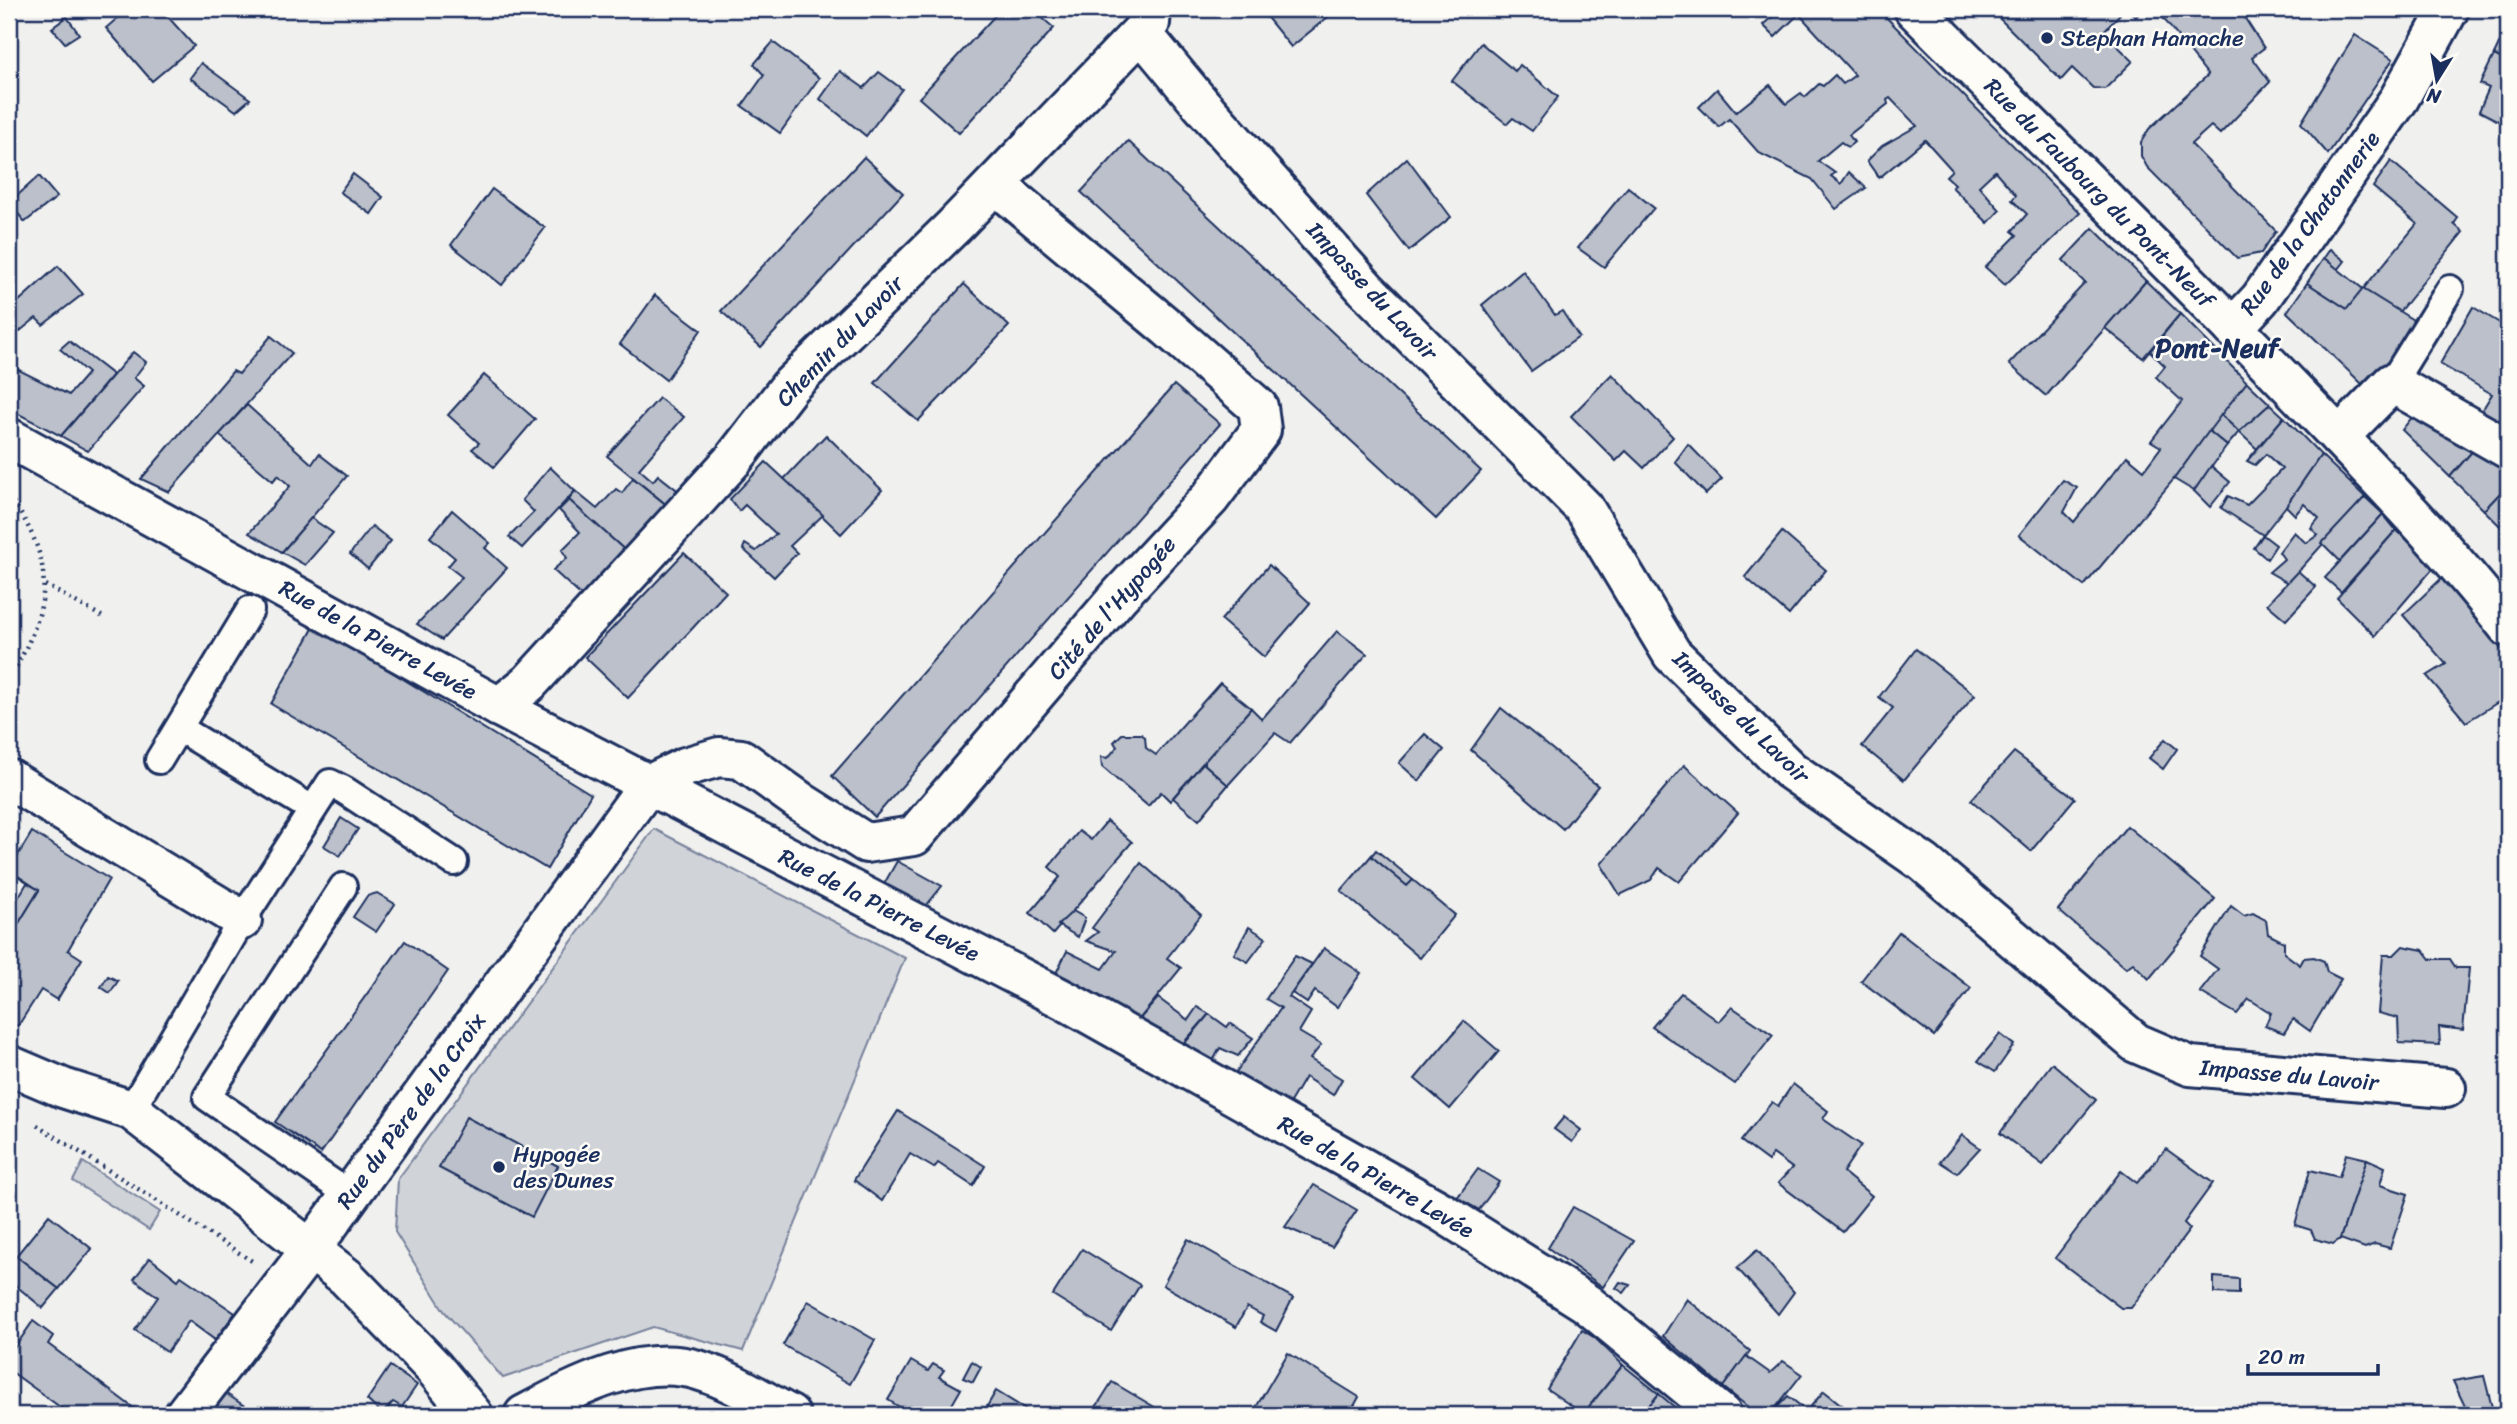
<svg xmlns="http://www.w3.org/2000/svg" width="2517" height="1424" font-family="Sriracha,sans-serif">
	<rect width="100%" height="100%" fill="#f0f0ee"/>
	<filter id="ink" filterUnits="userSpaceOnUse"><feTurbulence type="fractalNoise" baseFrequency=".0143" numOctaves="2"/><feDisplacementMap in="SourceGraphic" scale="14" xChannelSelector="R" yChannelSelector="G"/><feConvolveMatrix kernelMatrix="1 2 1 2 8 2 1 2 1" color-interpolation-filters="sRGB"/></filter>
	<g filter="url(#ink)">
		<g fill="#d0d3d8" stroke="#76819b" stroke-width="2">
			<path d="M654,829L905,958L743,1351L653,1327L503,1378L444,1311L395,1232L398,1179Z"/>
			<path d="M83,1162L160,1212L149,1230L73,1181Z"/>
		</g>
		<g fill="#bbc0ca" stroke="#1b2f5e" stroke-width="2">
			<path d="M128,9H161L194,46L152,81L106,28Z"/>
			<path d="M1001,9H1032L1054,28L959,133L919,98Z"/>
			<path d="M1059,9H1074L1067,16Z"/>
			<path d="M1260,9H1332L1334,12L1291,47Z"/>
			<path d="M1780,9H1878L2080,213L2005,285L1985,267L2017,235L2012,231L2027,214L2012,200L2016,195L1995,171L1979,186L2000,210L1988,223L1952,187L1955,184L1946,176L1952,170L1925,140L1879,178L1867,161L1882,146L1917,126L1890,98L1887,100L1888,104L1849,135L1854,142L1848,147L1841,142L1818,161L1835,173L1831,176L1841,184L1849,172L1866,188L1836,209L1812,179L1759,153L1729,119L1719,127L1699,107L1717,89L1736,112L1770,85L1786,104L1801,93L1805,97L1819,84L1823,86L1835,75L1843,84L1855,75L1799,14L1775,37L1763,25Z"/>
			<path d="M1990,9H2115L2120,14L2103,32L2133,61L2105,89L2093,88L2072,68L2061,80Z"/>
			<path d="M2127,9H2143L2136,17Z"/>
			<path d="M2156,9H2239L2264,48L2252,57L2270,82L2220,134L2211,126L2191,144L2276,231L2261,253L2237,258L2147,167L2141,156V142L2149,129L2208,75Z"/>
			<path d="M67,17L79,34L65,43L52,28Z"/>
			<path d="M2508,25V62L2494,55Z"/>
			<path d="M2355,35L2393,59L2328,154L2301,123Z"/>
			<path d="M773,42L819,78L780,133L742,106L764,75L754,64Z"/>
			<path d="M1481,43L1515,71L1520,65L1558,97L1532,131L1513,118L1507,124L1452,81Z"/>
			<path d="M2494,55L2508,62V126L2479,111L2489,88L2480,84Z"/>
			<path d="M201,63L250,99L236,111L190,78Z"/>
			<path d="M840,71L864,88L879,72L902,89L866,136L820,99Z"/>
			<path d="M1128,141L1481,471L1436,519L1081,192Z"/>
			<path d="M864,157L903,193L761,347L721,311Z"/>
			<path d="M1407,158L1451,217L1409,251L1366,195Z"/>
			<path d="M2391,161L2458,218L2454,224L2463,232L2399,312L2363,289L2417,224L2373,187Z"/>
			<path d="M353,174L383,197L371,214L340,192Z"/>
			<path d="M39,176L57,197L25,222L9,203Z"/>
			<path d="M1628,187L1654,208L1604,267L1578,248Z"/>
			<path d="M492,189L545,228L502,285L451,245Z"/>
			<path d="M2093,228L2146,281L2046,396L2009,364L2085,283L2063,260Z"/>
			<path d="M2330,249L2345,261L2338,270L2324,258Z"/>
			<path d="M2324,258L2363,289L2347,309L2307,283Z"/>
			<path d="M58,266L83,294L43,325L36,318L15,335L11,330L9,332V310Z"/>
			<path d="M1523,271L1555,315L1562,311L1579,337L1531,371L1482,305Z"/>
			<path d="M2146,281L2180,314L2143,358L2105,328Z"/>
			<path d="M2307,283L2347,309L2363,289L2418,323L2375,383L2362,384L2287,312Z"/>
			<path d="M9,284L17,294L9,301Z"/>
			<path d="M964,284L1009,326L918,421L875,383Z"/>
			<path d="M655,295L701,330L666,380L620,344Z"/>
			<path d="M2473,307L2508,328V435L2481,412L2492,394L2440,364Z"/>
			<path d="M2180,314L2247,382L2174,479L2084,586L2019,535L2063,480L2077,488L2064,512L2074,522L2127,456L2144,470L2161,447L2151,441L2182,401L2156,377L2165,366L2150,351Z"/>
			<path d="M271,336L292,353L169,492L141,479L233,371L239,374Z"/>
			<path d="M69,341L113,375L61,436L9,409V365L69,395L88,373L60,349Z"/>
			<path d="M133,352L146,362L134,378L144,386L88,451L61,436Z"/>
			<path d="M1612,374L1673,437L1644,468L1626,451L1616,461L1571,416Z"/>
			<path d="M484,375L535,419L494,467L472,449L479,443L448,415Z"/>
			<path d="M2247,382L2270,404L2239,432L2221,415Z"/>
			<path d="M1174,385L1220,424L875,817L832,776Z"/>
			<path d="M659,398L684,417L639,469L653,481L658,475L681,493L669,507L607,456Z"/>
			<path d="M2270,404L2284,417L2257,449L2239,432Z"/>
			<path d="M247,405L312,464L319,454L347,476L282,552L249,533L290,486L278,475L273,481L219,435Z"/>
			<path d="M2417,411L2476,447L2450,477L2402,430Z"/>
			<path d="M2221,415L2239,432L2227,446L2209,431Z"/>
			<path d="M2284,417L2321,455L2286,506L2263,535L2221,508L2228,496L2247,505L2282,469L2266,454L2255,465L2247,461Z"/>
			<path d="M2209,431L2227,446L2194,491L2174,479Z"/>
			<path d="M826,435L882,490L841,534L784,479Z"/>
			<path d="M1688,444L1722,479L1706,494L1675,462Z"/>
			<path d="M2476,447L2508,469V485L2484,510L2450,477Z"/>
			<path d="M2321,455L2365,497L2288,583L2269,572L2284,559L2279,552L2294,532L2306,543L2318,535L2311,528L2319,518L2304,504L2295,515L2286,506Z"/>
			<path d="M766,462L823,515L790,546L797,553L774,577L743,549L745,544L756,551L776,534L745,505L739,511L730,499Z"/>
			<path d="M2211,466L2230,482L2210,507L2194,491Z"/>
			<path d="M550,467L575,491L522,548L509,537L534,512L522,500Z"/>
			<path d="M633,478L669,507L629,554L569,500L575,491L597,509L616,489L622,493Z"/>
			<path d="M2508,485V527L2504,530L2484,510Z"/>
			<path d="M2365,497L2383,514L2340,561L2322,543Z"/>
			<path d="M569,500L629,554L586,600L553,570L567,558L562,550L580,532L559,510Z"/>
			<path d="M452,510L490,543L485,548L507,568L442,640L417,624L462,577L448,566L455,558L430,537Z"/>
			<path d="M2383,514L2396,530L2341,592L2325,578Z"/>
			<path d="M311,518L333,533L305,565L282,552Z"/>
			<path d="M372,526L391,541L368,569L350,554Z"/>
			<path d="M2396,530L2436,565L2375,636L2337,598Z"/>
			<path d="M1782,532L1826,570L1789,615L1745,577Z"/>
			<path d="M2263,535L2276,545L2267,559L2254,548Z"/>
			<path d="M684,553L726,592L628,698L585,657Z"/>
			<path d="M1269,565L1310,603L1264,657L1221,620Z"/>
			<path d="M2298,571L2316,587L2286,620L2267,604Z"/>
			<path d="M2444,576L2508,658V696L2466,722L2427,676L2446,664L2403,615Z"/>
			<path d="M315,625L591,794L547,869L271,704Z"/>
			<path d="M1337,631L1367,654L1290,743L1275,733L1228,785L1203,763L1251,708L1262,719Z"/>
			<path d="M1916,649L1975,695L1904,780L1862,746L1893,708L1879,697Z"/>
			<path d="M1220,683L1251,708L1170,801L1161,792L1148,806L1102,767L1101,757L1108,758L1117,747L1114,742L1122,734H1141L1145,737L1146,748L1156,755Z"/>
			<path d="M1501,708L1598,786L1563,829L1471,750Z"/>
			<path d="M1425,734L1444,750L1419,781L1399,763Z"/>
			<path d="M2165,739L2177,749L2163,769L2149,758Z"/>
			<path d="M2014,752L2075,798L2031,851L1971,800Z"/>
			<path d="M1203,763L1228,785L1199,820L1173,798Z"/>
			<path d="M1684,765L1738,813L1679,882L1659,868L1651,880L1620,895L1601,864Z"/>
			<path d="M341,818L358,829L340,856L324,846Z"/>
			<path d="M1107,821L1132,842L1053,934L1030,913L1060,877L1049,867L1079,831L1091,840Z"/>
			<path d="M2127,826L2215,899L2149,979L2133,963L2126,968L2058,910Z"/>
			<path d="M32,832L109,879L68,950L82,959L57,1000L41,990L18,1026L9,1021V939L39,890L9,870Z"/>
			<path d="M1376,850L1413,880L1407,886L1371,856Z"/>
			<path d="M1371,856L1407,886L1413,880L1455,915L1420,958L1341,891Z"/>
			<path d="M897,861L942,886L926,906L884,884Z"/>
			<path d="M1141,863L1201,915L1167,958L1181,968L1137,1022L1055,975L1067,951L1103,969L1116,951L1086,941L1098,932L1092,928Z"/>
			<path d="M27,883L39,890L9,939V913Z"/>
			<path d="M377,893L395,904L376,932L353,917L367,896Z"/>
			<path d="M2231,906L2244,916L2253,913L2266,920L2268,934L2284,942V953L2300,965L2304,958L2314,957L2324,961L2327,972L2341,979L2310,1031L2293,1019L2284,1033L2265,1026L2271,1013L2249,999L2237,1014L2200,992L2218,969L2200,956Z"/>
			<path d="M1073,911L1085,918L1078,937L1058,925Z"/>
			<path d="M1249,927L1266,938L1248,962L1234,954Z"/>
			<path d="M1899,932L1971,988L1934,1036L1861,981Z"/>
			<path d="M405,941L448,971L321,1153L275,1122Z"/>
			<path d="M2403,946L2423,950L2430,959H2450L2456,968H2469L2463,1030L2439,1027L2440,1045L2399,1043L2398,1018L2378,1013L2383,955H2394Z"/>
			<path d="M1324,948L1361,973L1337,1007L1315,991L1307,1003L1292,993Z"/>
			<path d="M1295,956L1312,964L1289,997L1311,1012L1299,1032L1321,1045L1310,1059L1342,1079L1333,1095L1305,1077L1289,1104L1234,1075L1281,1008L1266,999Z"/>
			<path d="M108,976L118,981L110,993L101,987Z"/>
			<path d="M1681,993L1719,1022L1732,1007L1773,1035L1735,1084L1652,1027Z"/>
			<path d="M1158,998L1188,1020L1197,1007L1209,1014L1180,1047L1137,1022Z"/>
			<path d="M1209,1014L1227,1027L1230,1023L1253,1038L1238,1056L1220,1048L1212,1063L1184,1044Z"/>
			<path d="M1464,1021L1499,1051L1450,1109L1415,1079Z"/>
			<path d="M2000,1034L2014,1045L1995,1072L1978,1061Z"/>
			<path d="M2052,1063L2096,1100L2043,1165L2000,1133Z"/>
			<path d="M1793,1084L1828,1111L1823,1119L1861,1145L1843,1172L1872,1196L1843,1232L1778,1183L1792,1168L1773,1154L1768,1161L1741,1141L1772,1102L1778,1106Z"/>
			<path d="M898,1111L985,1166L973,1186L938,1163L934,1168L910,1154L882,1201L854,1180Z"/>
			<path d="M466,1117L558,1166L532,1217L439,1168Z"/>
			<path d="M1564,1117L1581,1130L1572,1142L1554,1129Z"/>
			<path d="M1962,1135L1980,1148L1957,1173L1940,1162Z"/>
			<path d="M2166,1149L2213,1183L2184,1223L2190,1229L2131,1308H2121L2055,1258L2121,1171L2137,1183Z"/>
			<path d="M2346,1154L2367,1159L2340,1239L2333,1244L2315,1239L2311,1230L2295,1225L2310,1170L2339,1177Z"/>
			<path d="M2367,1159L2385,1167L2380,1185L2408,1194L2390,1248L2375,1244L2365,1248L2340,1239Z"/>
			<path d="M1478,1169L1499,1182L1479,1210L1457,1198Z"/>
			<path d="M1314,1185L1357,1210L1332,1247L1285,1227Z"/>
			<path d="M1573,1207L1634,1241L1603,1287L1548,1248Z"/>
			<path d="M49,1215L92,1249L59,1289L16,1256Z"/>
			<path d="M1188,1239L1293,1298L1276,1331L1260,1322L1263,1316L1247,1307L1236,1327L1163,1285Z"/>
			<path d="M1082,1249L1140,1285L1111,1331L1053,1295Z"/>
			<path d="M1757,1250L1794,1292L1778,1314L1737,1268Z"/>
			<path d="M16,1256L59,1289L43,1308L9,1280V1265Z"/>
			<path d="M150,1258L178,1280L181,1276L235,1313L215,1340L189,1321L167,1352L135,1330L158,1297L134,1279Z"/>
			<path d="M2214,1277L2239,1279V1294L2214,1293Z"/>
			<path d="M1620,1282L1630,1285L1624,1293L1616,1288Z"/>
			<path d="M1687,1299L1750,1351L1723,1387L1663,1336Z"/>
			<path d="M808,1301L875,1340L850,1384L783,1345Z"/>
			<path d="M33,1321L53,1336L48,1344L143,1415H71L9,1370V1343L15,1347Z"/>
			<path d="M1582,1330L1595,1338L1623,1365L1583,1414L1547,1389Z"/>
			<path d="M1288,1353L1359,1397L1349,1415H1267L1255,1409Z"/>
			<path d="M1746,1356L1770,1373L1783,1361L1802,1374L1770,1415H1758L1723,1387Z"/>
			<path d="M911,1361L928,1371L933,1364L944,1370L939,1377L961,1389L946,1415H913L888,1400Z"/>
			<path d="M972,1361L981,1367L973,1382L963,1378Z"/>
			<path d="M1623,1365L1659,1394L1641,1415L1583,1414Z"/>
			<path d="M390,1366L417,1385L402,1407L393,1402L382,1414L367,1400Z"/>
			<path d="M2484,1376L2494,1415H2469L2453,1381Z"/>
			<path d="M1112,1382L1168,1415H1091Z"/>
			<path d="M996,1391L1035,1415H982Z"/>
			<path d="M1824,1391L1843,1406L1836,1415H1770L1788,1396L1807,1411Z"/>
			<path d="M225,1393L258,1415H209Z"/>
			<path d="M1659,1394L1683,1414L1682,1415H1641Z"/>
			<path d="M1843,1406L1855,1415H1836Z"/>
		</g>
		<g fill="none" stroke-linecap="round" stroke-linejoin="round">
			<defs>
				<g id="lane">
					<path d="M2392,383L2450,289"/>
					<path d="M179,728L312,809"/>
					<path d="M159,760L250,610"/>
					<path d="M343,887L207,1097L350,1195"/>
					<path d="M131,1110L242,920L330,783L344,790L454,862"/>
				</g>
				<g id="street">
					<path d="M1141,32L1200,103L1366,289L1584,508L1672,654L1790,770L1924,863L2136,1043L2190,1066L2446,1088"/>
					<path d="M2233,328L2260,299L2399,99L2449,9"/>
					<path d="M2339,437L2392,383L2508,449"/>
					<path d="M9,438L499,707L1068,1002L1440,1211L1586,1303L1722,1415"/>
					<path d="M499,707L529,683L733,460L790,386L954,226L1141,32L1150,23L1151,11"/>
					<path d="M9,779L242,920"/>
					<path d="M9,1065L63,1088L131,1110L346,1277L434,1368L473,1415"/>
					<path d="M184,1415L311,1249L648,785L685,767L719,757L741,759L801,802L866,843L914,836L1120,595L1210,498L1261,430L1258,407L1168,328L995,184"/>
					<path d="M524,1415C575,1388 638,1353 698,1370C731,1380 760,1399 790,1415"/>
				</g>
				<path id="secondary" d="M1914,9C2039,134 2165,257 2288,384C2364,463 2441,541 2508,627"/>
			</defs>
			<use href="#lane" stroke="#1b2f5e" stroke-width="32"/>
			<use href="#street" stroke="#1b2f5e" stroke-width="44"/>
			<use href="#secondary" stroke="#1b2f5e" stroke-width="44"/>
			<g stroke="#1b2f5e" stroke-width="4.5" stroke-dasharray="2 5" stroke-linecap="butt">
				<path d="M9,496C60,567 50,608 9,680"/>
				<path d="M45,585L103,617"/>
				<path d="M9,877L16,881L9,893"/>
				<path d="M37,1125L252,1261"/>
			</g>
			<use href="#lane" stroke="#fdfcf7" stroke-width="26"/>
			<use href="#street" stroke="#fdfcf7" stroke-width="38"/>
			<use href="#secondary" stroke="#fdfcf7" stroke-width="38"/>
		</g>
	</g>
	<g fill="#1b2f5e" stroke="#fdfcf7" stroke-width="2.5">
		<circle cx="2047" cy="38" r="7"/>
		<circle cx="499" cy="1167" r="7"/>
	</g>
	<g text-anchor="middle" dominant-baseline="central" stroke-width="5" stroke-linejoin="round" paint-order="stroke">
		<g font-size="23" fill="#1b2f5e" stroke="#fdfcf7" text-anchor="start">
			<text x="2061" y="38">Stephan Hamache</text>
			<text x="513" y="1154">Hypogée<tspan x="513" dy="26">des Dunes</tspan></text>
		</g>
		<g font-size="23" fill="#1b2f5e" stroke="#fdfcf7">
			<text transform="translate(2099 193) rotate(45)">Rue du Faubourg du Pont-Neuf</text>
			<text transform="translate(2310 223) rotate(-54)">Rue de la Chatonnerie</text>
			<text transform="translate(1372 291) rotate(47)">Impasse du Lavoir</text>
			<text transform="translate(840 341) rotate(-46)">Chemin du Lavoir</text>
			<text transform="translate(1112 608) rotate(-49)">Cité de l'Hypogée</text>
			<text transform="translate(378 640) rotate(29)">Rue de la Pierre Levée</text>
			<text transform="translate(1741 717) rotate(44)">Impasse du Lavoir</text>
			<text transform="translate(879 905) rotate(27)">Rue de la Pierre Levée</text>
			<text transform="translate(2289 1075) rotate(5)">Impasse du Lavoir</text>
			<text transform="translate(411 1111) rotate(-54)">Rue du Père de la Croix</text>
			<text transform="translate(1376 1177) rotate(30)">Rue de la Pierre Levée</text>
		</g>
		<g font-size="26" font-weight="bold" fill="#1b2f5e" stroke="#fdfcf7">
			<text x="2217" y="348">Pont-Neuf</text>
		</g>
	</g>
	<rect width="2517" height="1424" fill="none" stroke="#fdfcf7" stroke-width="35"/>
	<rect x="18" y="18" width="2482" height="1389" fill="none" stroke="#1b2f5e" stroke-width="2.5" filter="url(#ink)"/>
	<g transform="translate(2437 80) rotate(191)" stroke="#fdfcf7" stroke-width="5" paint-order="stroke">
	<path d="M0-5L12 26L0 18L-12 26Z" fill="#1b2f5e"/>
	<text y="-10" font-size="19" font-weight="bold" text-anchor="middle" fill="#1b2f5e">N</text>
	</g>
	<path d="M2248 1364v10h130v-10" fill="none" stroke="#1b2f5e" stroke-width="3.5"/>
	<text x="2258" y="1364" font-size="21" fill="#1b2f5e" stroke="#fdfcf7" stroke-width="5" paint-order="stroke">20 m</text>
</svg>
